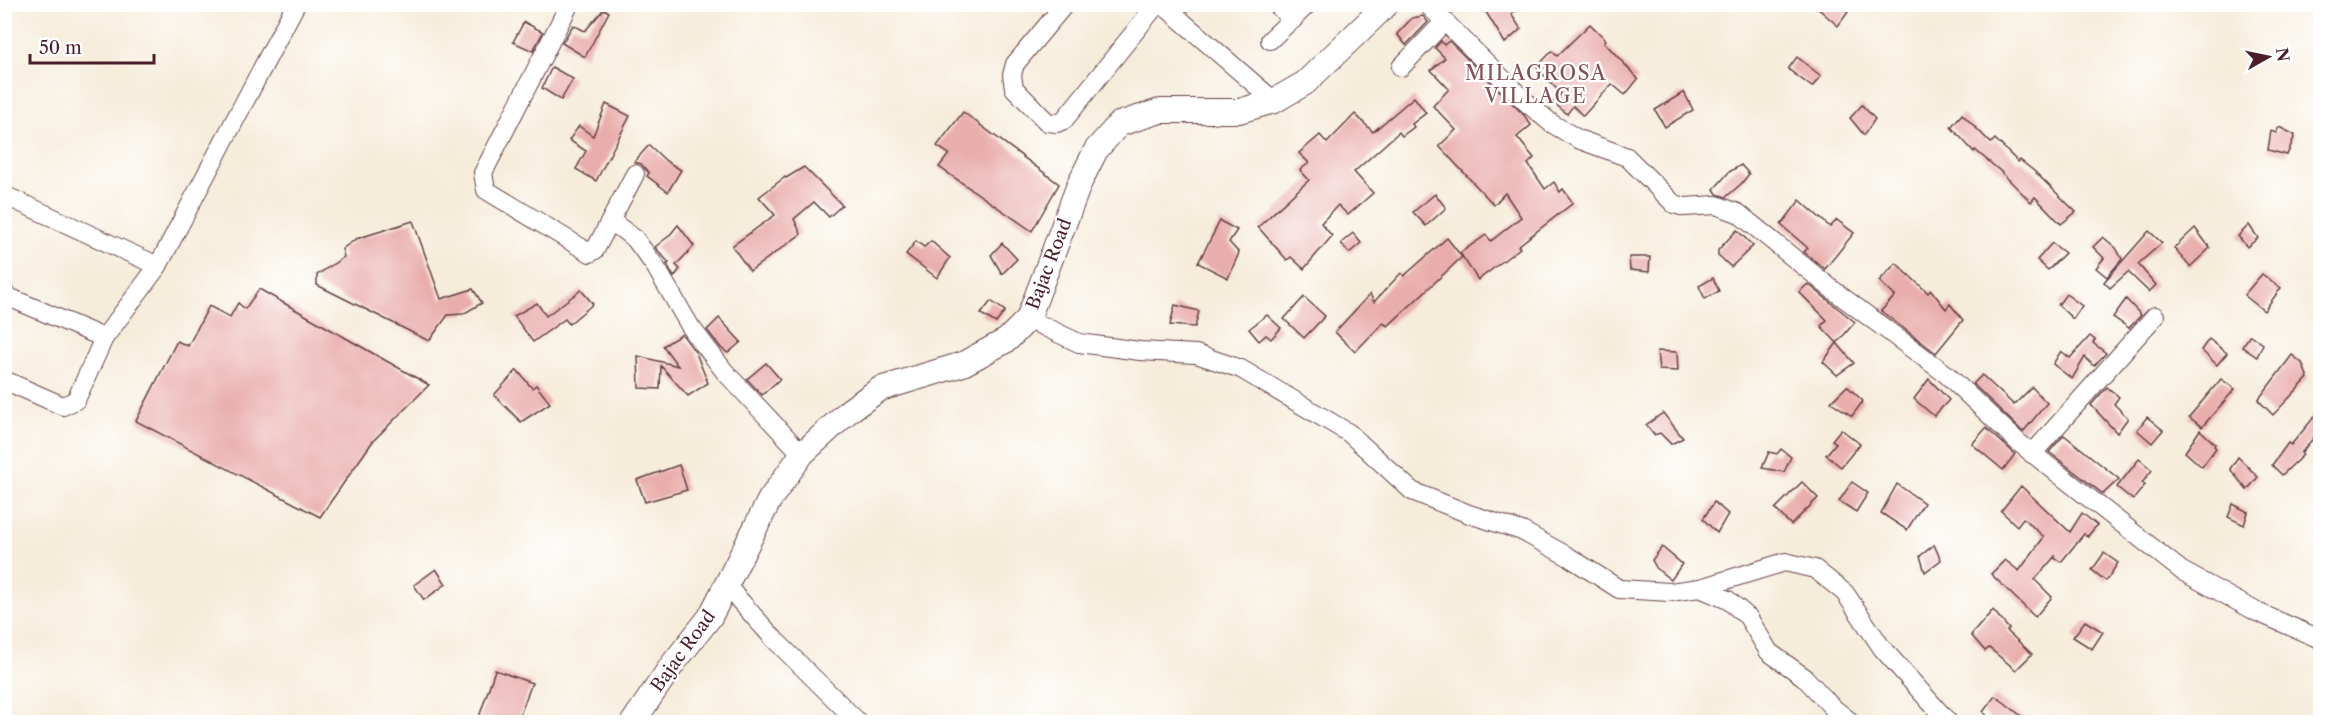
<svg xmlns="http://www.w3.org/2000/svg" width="2325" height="727" font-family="'Libre Caslon Text',serif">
	<rect width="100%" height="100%" fill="#fff"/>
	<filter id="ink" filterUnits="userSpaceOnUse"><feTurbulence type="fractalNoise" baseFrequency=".0167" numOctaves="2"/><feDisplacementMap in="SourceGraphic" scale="12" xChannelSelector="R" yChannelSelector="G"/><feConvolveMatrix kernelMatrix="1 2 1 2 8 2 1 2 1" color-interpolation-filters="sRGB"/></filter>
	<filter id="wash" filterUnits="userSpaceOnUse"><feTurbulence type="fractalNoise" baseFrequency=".008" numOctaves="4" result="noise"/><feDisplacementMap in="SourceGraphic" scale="24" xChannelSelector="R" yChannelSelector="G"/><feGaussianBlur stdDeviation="1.35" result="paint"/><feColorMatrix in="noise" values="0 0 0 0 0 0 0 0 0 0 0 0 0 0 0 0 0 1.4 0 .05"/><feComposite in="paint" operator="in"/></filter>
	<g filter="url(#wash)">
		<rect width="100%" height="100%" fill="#f6ecda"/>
		<g id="blocks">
			<g fill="#e9aeac">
				<path d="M1481,4H1522L1511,14L1521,29L1505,43Z"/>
				<path d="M1813,4H1840L1848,12L1838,26Z"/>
				<path d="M604,9L609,12L585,57L562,43L573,25L585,31Z"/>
				<path d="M1423,16L1428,22L1406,45L1397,34L1412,18Z"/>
				<path d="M524,22L543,32L533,51L513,42Z"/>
				<path d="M1590,24L1606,40L1604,42L1638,79L1625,95L1612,84L1583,116L1573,106L1567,114L1553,102L1561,94L1537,67L1552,51L1557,56Z"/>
				<path d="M1441,41L1444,45L1449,41L1524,115L1531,125L1517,137L1534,158L1528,164L1545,189L1554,182L1560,192L1563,189L1573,203L1518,246L1520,248L1478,280L1460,253L1486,235L1491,241L1521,217L1505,193L1494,205L1439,146L1456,130L1433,106L1449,89L1431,70L1445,58L1435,48Z"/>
				<path d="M1797,57L1821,76L1812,87L1788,69Z"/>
				<path d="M552,67L573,79L561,100L542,88Z"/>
				<path d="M1684,92L1693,110L1665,127L1655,110Z"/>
				<path d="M1414,97L1426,113L1412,124L1414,127L1402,136L1399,132L1354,172L1373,193L1348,215L1338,205L1321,223L1332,236L1304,269L1291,257L1287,260L1258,227L1309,180L1300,170L1309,163L1299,153L1320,135L1327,143L1355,114L1373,132Z"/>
				<path d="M606,104L630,116L596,181L576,169L586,151L569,140L579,126L593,136Z"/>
				<path d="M1862,105L1875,119L1864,135L1850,118Z"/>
				<path d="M963,112L1059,184L1032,231L939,167L949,154L937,146Z"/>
				<path d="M1962,114L1991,143L1995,139L2018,162L2020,160L2034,171L2076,212L2061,224L2035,197L2031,202L1999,170L1975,150L1974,152L1951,127Z"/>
				<path d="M2279,127L2295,135L2287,155L2268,150L2271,131L2276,133Z"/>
				<path d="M649,145L666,161L681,170L668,192L647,176L649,173L641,164L634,162Z"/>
				<path d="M1741,165L1749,174L1741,184L1726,197L1717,194L1714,189L1729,172Z"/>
				<path d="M804,167L842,205L829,217L814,202L794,219L801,234L750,271L732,246L775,215L759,197L785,177L786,178Z"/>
				<path d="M1435,194L1446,208L1426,226L1413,212Z"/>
				<path d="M1800,200L1830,227L1837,220L1854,233L1825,269L1804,252L1808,248L1781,225Z"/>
				<path d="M413,221L441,299L473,289L482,303L463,314L448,315L429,341L317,285V275L344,257L342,249L356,239Z"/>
				<path d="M1220,221L1237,230L1229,242L1239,253L1228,278L1198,263Z"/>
				<path d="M678,225L694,246L676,265L680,269L674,277L667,264L669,263L655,247L669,236Z"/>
				<path d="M2249,225L2258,238L2247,247L2238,236Z"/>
				<path d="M2195,228L2210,248L2190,267L2174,248Z"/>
				<path d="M1737,230L1753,246L1731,267L1718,255V250Z"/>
				<path d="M2149,231L2162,243L2138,264L2156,285L2149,292L2128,272L2110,288L2104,282Z"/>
				<path d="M1353,233L1361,243L1349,253L1341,243Z"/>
				<path d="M2103,237L2116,248L2122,259L2107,277L2096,268L2104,258L2093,247Z"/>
				<path d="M1447,238L1462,257L1388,326L1383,323L1355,352L1335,332L1370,294L1374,302L1401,273L1404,276Z"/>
				<path d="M916,241L924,247L931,241L950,258L937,278L906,254Z"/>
				<path d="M1002,243L1017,259L1002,274L991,255Z"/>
				<path d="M2052,243L2065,253L2048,270L2037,260Z"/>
				<path d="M1629,257H1650L1649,272L1630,270Z"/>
				<path d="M1896,263L1928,293L1931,290L1946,309L1950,304L1963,320L1936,353L1881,311L1895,296L1879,281Z"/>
				<path d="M2262,274L2281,288L2264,311L2244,295Z"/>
				<path d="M1713,278L1719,291L1705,299L1699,286Z"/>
				<path d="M1808,284L1855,322L1837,343L1821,326L1827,320L1799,292Z"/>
				<path d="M259,289L429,385L373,441L320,517L136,421L177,341L188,346L209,306L230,317L238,303L245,309Z"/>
				<path d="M581,290L593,304L569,324L565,319L533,342L514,316L537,303L546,316Z"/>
				<path d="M2066,294L2082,306L2073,319L2058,305Z"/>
				<path d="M1304,297L1325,316L1304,338L1284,319Z"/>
				<path d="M2126,299L2141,315L2129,328L2113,317Z"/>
				<path d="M991,301L1005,311L996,323L981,314Z"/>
				<path d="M1175,305L1199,311L1195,327L1170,325Z"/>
				<path d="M1267,315L1281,328L1271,339L1266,335L1259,341L1249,329Z"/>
				<path d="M719,318L741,342L728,353L721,348L707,330Z"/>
				<path d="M682,334L696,353L708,383L688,396L661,366L660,389L639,388L638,356L678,366L663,346Z"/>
				<path d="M2250,335L2263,344L2257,357L2242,347Z"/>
				<path d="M2090,336L2095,340L2093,343L2106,353L2094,366L2085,357L2072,379L2053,364L2061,351L2070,358Z"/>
				<path d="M2209,339L2227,353L2217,365L2201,350Z"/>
				<path d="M1837,343L1854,363L1837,375L1823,362Z"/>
				<path d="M1657,351L1677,352L1678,371L1659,370Z"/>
				<path d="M2292,355L2302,363L2308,378L2273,415L2258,400Z"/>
				<path d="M766,363L780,379L762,395L747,379Z"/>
				<path d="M517,370L532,388L536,385L550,403L521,422L494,395Z"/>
				<path d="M1982,375L2014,405L2032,387L2047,403L2023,432L1973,384Z"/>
				<path d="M1929,379L1949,400L1934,416L1914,399Z"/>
				<path d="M2221,379L2235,389L2202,427L2189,417Z"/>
				<path d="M1847,386L1863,401L1852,416L1831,402Z"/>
				<path d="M2107,387L2119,397L2114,404L2128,418L2117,433L2091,405Z"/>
				<path d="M2320,410V430L2301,453L2303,455L2282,475L2272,465L2288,443L2291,445Z"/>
				<path d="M1663,413L1683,438L1671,444L1660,433L1654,435L1646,425Z"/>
				<path d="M2147,417L2163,430L2152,443L2137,430Z"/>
				<path d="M1986,428L2015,454L2003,470L1972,444Z"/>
				<path d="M1841,429L1860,444L1841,467L1826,455L1836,443L1832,440Z"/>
				<path d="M2200,430L2215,444L2214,446L2216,448L2202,467L2185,452Z"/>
				<path d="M2064,435L2119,479L2103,494L2049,452Z"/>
				<path d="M1781,449L1791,457L1784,472L1762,468L1769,452L1777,454Z"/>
				<path d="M2238,457L2258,477L2247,490L2230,469Z"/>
				<path d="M2139,459L2152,470L2142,483L2145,485L2133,500L2117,487Z"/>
				<path d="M679,465L687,490L645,502L637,480Z"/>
				<path d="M1802,482L1818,498L1791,525L1775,509Z"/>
				<path d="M1852,482L1868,493L1856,512L1839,501Z"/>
				<path d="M1897,484L1924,503L1907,530L1881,513Z"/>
				<path d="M2021,486L2070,532L2082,513L2097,525L2088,536L2084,534L2061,562L2054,558L2056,555L2038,576L2035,580L2052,597L2035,617L1991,574L2005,560L2019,571L2044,537L2023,518L2017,526L2001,511Z"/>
				<path d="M1714,502L1728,514L1717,533L1703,519Z"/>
				<path d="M2233,504L2248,512L2244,525L2228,517Z"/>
				<path d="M1934,545L1941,560L1925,572L1920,556Z"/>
				<path d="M1662,547L1682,564L1671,580L1657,569L1652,560Z"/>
				<path d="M2104,553L2118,563L2106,581L2092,570Z"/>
				<path d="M436,569L446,584L424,600L414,585Z"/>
				<path d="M1993,610L2009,629L2007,631L2032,654L2016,670L1989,648L1985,651L1971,635Z"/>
				<path d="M2085,621L2103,632L2092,649L2073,637Z"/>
				<path d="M495,670L532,683L517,723H477Z"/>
				<path d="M1995,696L2005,703L2030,723H1994L1983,712Z"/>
			</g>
		</g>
	</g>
	<g filter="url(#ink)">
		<use href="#blocks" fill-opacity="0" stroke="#643e45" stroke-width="1.5"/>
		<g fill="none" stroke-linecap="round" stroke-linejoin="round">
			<defs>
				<g id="minor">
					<path d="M1065,4L1015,64L1012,75L1014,88L1047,122L1057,123L1064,120L1157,4"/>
					<path d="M1162,4L1274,101"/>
					<path d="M1276,4L1293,20"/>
					<path d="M1427,4L1526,102L1551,123L1578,139L1627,157L1674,204L1685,207L1716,205L1738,213L1833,290L1946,374L2018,442L2182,571L2257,612L2320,639"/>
					<path d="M568,7L483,173L486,190L590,253L595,250L635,174"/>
					<path d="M1270,40L1308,4"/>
					<path d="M1401,67L1445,21"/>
					<path d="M4,195L158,266"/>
					<path d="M611,221L635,239L655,266L690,326L725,372L802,454"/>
					<path d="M4,295L104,338"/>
					<path d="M1028,319L1079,343L1140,351L1196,354L1241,369L1349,433L1412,491L1469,514L1522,531L1569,557L1619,589L1670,592L1700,588L1785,562L1815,569L1845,593L1882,648L1948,722"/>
					<path d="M4,380L63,406L76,400L104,338L158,266L296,4"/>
					<path d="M2032,454L2155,316"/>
					<path d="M725,584L775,640L858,722"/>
					<path d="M1700,588L1728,600L1748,617L1769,652L1804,677L1832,707L1851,722"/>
				</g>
				<path id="tertiary" d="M633,722L672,665L710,617L770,499L802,454L850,410L880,389L963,364L1007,340L1028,319L1080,182L1096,150L1119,124L1160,111H1239L1274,101L1305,83L1387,4"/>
			</defs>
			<use href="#minor" stroke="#643e45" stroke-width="20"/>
			<use href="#tertiary" stroke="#643e45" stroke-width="26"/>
			<use href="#minor" stroke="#fff" stroke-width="18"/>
			<use href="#tertiary" stroke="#fff" stroke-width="24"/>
		</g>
	</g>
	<g text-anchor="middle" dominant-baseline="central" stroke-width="4.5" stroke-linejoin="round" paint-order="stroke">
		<g font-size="18" fill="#4a1f2b" stroke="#fff">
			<text transform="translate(1049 264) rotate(-69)">Bajac Road</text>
			<text transform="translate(683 651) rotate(-54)">Bajac Road</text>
		</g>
		<g font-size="20" letter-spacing="1.5" fill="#825158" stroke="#fff">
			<text x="1536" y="73">MILAGROSA<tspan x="1536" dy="23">VILLAGE</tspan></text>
		</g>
	</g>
	<rect width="2325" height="727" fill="none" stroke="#fff" stroke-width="24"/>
	<g transform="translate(2268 57) rotate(81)" stroke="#ffffff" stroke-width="4.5" paint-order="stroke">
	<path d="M0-4.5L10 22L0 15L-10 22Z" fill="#4a1f2b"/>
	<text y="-9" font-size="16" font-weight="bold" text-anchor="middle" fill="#4a1f2b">N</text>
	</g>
	<path d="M30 54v9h124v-9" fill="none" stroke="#4a1f2b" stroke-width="3"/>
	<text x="39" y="54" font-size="18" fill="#4a1f2b" stroke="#ffffff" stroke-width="4.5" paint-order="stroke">50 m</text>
</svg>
